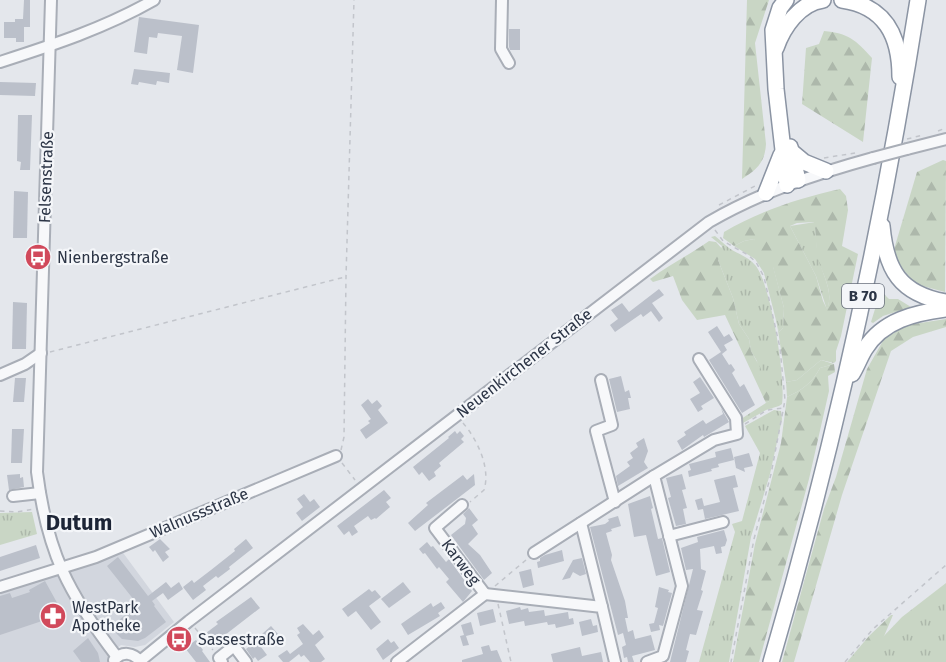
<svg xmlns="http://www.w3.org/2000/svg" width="946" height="662" font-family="'Fira Sans',sans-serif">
	<defs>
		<pattern id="grass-tufts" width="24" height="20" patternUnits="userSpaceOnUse" patternTransform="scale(1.5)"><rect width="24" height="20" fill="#c9d6c5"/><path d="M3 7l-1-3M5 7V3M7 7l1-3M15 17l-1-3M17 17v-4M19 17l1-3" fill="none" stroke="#adb8ab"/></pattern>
		<pattern id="forest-firs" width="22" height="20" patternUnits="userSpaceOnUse" patternTransform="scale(1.5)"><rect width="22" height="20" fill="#c9d6c5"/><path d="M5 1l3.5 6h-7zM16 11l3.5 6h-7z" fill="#adb8ab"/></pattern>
	</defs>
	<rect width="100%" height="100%" fill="#e4e7ec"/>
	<path fill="#d2d6de" d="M121,550L174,622L145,645L135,647L121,645L110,654L108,662H0V592Z"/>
	<g fill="url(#grass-tufts)">
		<path d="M815,222C816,234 816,248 819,259C823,277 834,291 827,310L816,276L790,226Z"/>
		<path d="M715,236C720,240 724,244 729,248C738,254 749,257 756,266C771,286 786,378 782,404L779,406L766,410L743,423L741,419L769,401L759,375L757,361L751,351L749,339L739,324L733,298L718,260L722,246L711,237Z"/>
		<path d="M754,239L773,266L784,308L783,328L779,332L764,273L755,259L734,246L744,241Z"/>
		<path d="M821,360L834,364L820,368C812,383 802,390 787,397L786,382L797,380Z"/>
		<path d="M774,410L781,411L782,419L770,474L751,537L729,662H699L735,532L732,524L742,521L760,453L745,426Z"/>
		<path d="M32,512L37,534L0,545V513Z"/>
		<path d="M946,583V662H859L902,617Z"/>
	</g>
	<g fill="url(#forest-firs)" fill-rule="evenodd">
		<path d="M747,0H769L755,43L766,144C765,162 757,170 742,179Z"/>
		<path d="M824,31C848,33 856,40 872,58L863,142L802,104L806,48L819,44Z"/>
		<path d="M943,160L946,161L945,292L915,284L892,256L917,172Z"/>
		<path d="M840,189L846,196L848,210L842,246L858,254L841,336L836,351V361L834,363L821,360L797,380L786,382L774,305L779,332L783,328L784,308L773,267L759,252L754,239L744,241L734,246L723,238L724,232C759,211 800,198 840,189ZM814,222C817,234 815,247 818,259C823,276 834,291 827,309L823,301L816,276L790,226L797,223Z"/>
		<path d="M709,241L716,242L724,251L718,260L733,298L739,324L749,339L751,351L760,367L759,375C768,379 771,391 769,401L766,403L725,315L697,320L682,300L673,276L653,282L650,279C669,265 689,255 709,241Z"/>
		<path d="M883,293L889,299H898L911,307L883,316L873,323L871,322L879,296Z"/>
		<path d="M946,319V327L913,337L891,351L842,495L794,662H782L824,509L836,477L867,369L884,339L907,325Z"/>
		<path d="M834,364L835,372L828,376L829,391L809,479L759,662H733L755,544L781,443L787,397C802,390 812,383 820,368Z"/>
		<path d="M891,615H893L882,641L863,662H847L869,636Z"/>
	</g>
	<g fill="#bbc0ca">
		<path d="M24,0H30V27H24V42H16V38H4V22H15V19H23Z"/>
		<path d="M139,17L199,25L193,73L177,70L182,36L158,33L157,38L149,37L147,54L134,52Z"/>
		<path d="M509,29H520V50H510L509,47Z"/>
		<path d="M134,69L170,73L169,83L157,81L156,85L139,82L138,85L131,84Z"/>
		<path d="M0,82L36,83L35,96L0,95Z"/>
		<path d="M18,115H32L30,170H20L21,162L17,161Z"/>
		<path d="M14,191L28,192L27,238H13Z"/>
		<path d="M659,289L664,295L652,303L663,318L659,322L651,311L643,317L641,314L615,332L610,325L618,319L611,310L622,303L629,312Z"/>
		<path d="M13,302L27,303L26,349H12Z"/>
		<path d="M717,326L724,337L729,334L733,340L724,345L727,350L722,354L729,365L731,364L735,370L732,373L740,387L744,384L755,405L742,413L709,360L721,352L708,332Z"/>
		<path d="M621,376L625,392L629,390L631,398H628L630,409L617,412L609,379Z"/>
		<path d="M700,377L714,398L701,406L703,409L698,412L690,399L700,393L693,382Z"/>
		<path d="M15,378H26L24,402H13Z"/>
		<path d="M368,399L372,404L377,400L382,406L378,410L388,423L366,439L360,430L370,423L368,421L371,419L361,405Z"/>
		<path d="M721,408L729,422L704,437L703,435L682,450L677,441L686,435L684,432L703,420L706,424L723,414Z"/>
		<path d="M12,429H24L22,463H11Z"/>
		<path d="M455,431L457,434L460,431L464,436L461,439L464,442L439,463L441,466L434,472L436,476L429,481L422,472L419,475L413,467L449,438L448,437Z"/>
		<path d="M644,438L648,451L644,462L648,468L618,486L616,476L630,466L627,462L633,458L630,453L638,447L636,443Z"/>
		<path d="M731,448L734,460L718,464L719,467L711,469L712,471L689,477L688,471L691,470L689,464L716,457L715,452Z"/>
		<path d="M749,453L753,466L744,468L745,472L736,468L734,457Z"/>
		<path d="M20,474V478L23,477L24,487L9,490L7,475Z"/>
		<path d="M474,474L475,485L415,531L408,523L428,505L426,503L463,475L467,480Z"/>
		<path d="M682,474L686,489L682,490L687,508L683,509L686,524L676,526L668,498L671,497L666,478Z"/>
		<path d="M735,475L738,487L733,488L739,511L705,519L703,509L698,510L695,500L702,498L704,506L720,502L714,480Z"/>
		<path d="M384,490L391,498L386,502L390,507L376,519L375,518L371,520L368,516L354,526L358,532L352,536L349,531L344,535L337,526Z"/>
		<path d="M304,494L310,502L314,499L320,507L302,521L296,513L303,507L297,499Z"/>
		<path d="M650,496L653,508L651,509L658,539L662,538L670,572L656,576L646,535L634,537L628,504Z"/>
		<path d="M469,508L478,520L472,525L478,534L468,544L480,555L492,573L484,580L451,535L465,524L466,518L463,514Z"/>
		<path d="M618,516L621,526L611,529L612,531L606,533L612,555L611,560L625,601L628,618H625L628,632L633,630L635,639L651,635L655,650L632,656L634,662H628L627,657L624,658L622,647L626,645L623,633L618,635L590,527L605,524L609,521L608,519Z"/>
		<path d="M724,530L727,540L725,546L721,547L722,553L716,554L714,546L700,549L701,569L706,571L701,590L703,591L697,610L703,611L696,635L690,634L686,650L689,651L686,662H670L693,569L686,570L681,548L698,542L697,537Z"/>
		<path d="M160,539L170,549L165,552L169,557L163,562L155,550L153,552L149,547Z"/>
		<path d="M246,539L253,548L229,567L230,569L218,578L216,576L203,586L206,590L193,600L183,587L192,580L194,583L211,570L235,551L234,549Z"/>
		<path d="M427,542L431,547L433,546L446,562L449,559L472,591L463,602L446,582L449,579L439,567L437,569L425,553L423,554L419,549Z"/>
		<path d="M36,545L40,558L0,571V557Z"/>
		<path d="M562,550L564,561L538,568L537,562L540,561V558L545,555Z"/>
		<path d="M118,557L148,596L166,582L171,588L179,582L183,589L168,600L163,593L152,601L155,605L154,606L166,622L145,638L138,641L122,639L110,627L138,605L107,566Z"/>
		<path d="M582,558L586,574L580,576L573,572L570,578L562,580L573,560Z"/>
		<path d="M531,569L534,585L523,588L519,572Z"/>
		<path d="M45,581L65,617L49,626L45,620L0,635V596L10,593L12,598L30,592L29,590Z"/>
		<path d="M403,582L411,592L389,608L381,599Z"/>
		<path d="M659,587L669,590L668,592L672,593L663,626L659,625L660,630L651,632L649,624L654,623L658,608L655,607Z"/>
		<path d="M369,589L372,592L375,590L381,597L369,606L381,622L371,630L356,611L348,617L342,609Z"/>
		<path d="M251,597L260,608L225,635L227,639L223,642L221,640L214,644L206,633L218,624L216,622Z"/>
		<path d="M441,602L445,608L438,613L440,616L408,635L401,624L431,603L433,607Z"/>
		<path d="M520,607L521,610L528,608L529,612L544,610L545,616L568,612L569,619L573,618L574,624L556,628L555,624L548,625L547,622L525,626L524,621L509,624L506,611Z"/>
		<path d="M493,609L496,622L480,626L477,613Z"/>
		<path d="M591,619L593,626L597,625L598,632L582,636L579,622Z"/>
		<path d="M471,622L474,634L466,636L469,645L463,646L460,636L464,635L461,625Z"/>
		<path d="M303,624L313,635L319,630L324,637L315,645L325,659L321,662H310L304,655L301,657L299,654L289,662H283L278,656L287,650L290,654L303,644L297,635L300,633L297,628Z"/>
		<path d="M271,626L278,634L261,647L267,655L258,661L255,657L253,659L246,649L263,636L262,634Z"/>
		<path d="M88,638L98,653L100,662H81L73,651Z"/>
		<path d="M388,639L391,643L394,641L399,648L383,660L376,649Z"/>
		<path d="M196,640L203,650L202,651L210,662H196L185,648Z"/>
		<path d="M489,645L491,651L497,650L502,662H462V660L483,654L481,647Z"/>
		<path d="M580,647L582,656L601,652L603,662H553L551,654Z"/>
	</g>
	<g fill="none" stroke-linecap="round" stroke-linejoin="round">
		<defs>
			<g id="minor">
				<path d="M51,0L37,472C47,552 68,593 117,657"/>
				<path d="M502,0L501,49L509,63"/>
				<path d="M0,62C53,45 105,28 154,0"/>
				<path d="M907,149L946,139"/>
				<path d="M0,375L25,364L41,353"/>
				<path d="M601,380L612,425L596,431L615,502"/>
				<path d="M13,496L40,493"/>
				<path d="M462,505L435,528L485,594"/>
				<path d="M581,523L602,607"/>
				<path d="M669,536L723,522"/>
				<path d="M534,553L654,476L714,440L737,434L736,418L699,359"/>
				<path d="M0,587L96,557L336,456"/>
				<path d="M485,594L602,607L615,662"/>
				<path d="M114,660C122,651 133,652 141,662"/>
				<path d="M140,661L189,621L709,222C761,192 815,174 873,158"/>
				<path d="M222,662L219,658L234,646L246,662"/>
				<path d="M397,662L485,594"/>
				<path d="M647,662L663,656L682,586L654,476"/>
			</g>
			<g id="highway">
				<path d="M786,0L780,8L773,30L776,89L787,185"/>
				<path d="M842,0C885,6 900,36 900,77"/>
				<path d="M776,48C783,27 800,3 823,0"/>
				<path d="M790,147L798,180"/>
				<path d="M792,152L804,162L826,171"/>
				<path d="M766,193L781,155"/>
				<path d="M882,226C886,270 900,294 946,302"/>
				<path d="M852,374C857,366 860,357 865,349C883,320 915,313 946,309"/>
				<path d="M771,662C835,445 883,223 918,0"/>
			</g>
		</defs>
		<use href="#minor" stroke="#a9aeb7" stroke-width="14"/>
		<use href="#highway" stroke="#8b94a3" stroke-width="18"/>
		<g stroke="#c2c5cb" stroke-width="1.5" stroke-dasharray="4.5 4.5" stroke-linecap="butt">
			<path d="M938,131L946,128"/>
			<path d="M824,158L855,153"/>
			<path d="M719,205L755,186"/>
			<path d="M715,230L723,241L748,255L756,262L764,277L780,348L785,400L771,474L754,539L731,662"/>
			<path d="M50,352L345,277"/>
			<path d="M463,423C477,439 491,468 484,490L470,502"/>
			<path d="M745,424L767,410L784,408"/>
			<path d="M341,450L344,437L346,277L354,0"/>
			<path d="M342,463L355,480"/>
			<path d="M0,511L16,512L35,509"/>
			<path d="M495,586L526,560"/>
			<path d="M498,604L511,662"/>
			<path d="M195,628L213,650"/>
			<path d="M845,662L873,629L946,565"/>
		</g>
		<use href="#minor" stroke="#f7f8fa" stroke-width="10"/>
		<use href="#highway" stroke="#fff" stroke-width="15"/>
		<defs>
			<path id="minor-bridge" d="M873,158L907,149"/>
		</defs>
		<use href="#minor-bridge" stroke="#a9aeb7" stroke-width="14" stroke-linecap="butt"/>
		<path stroke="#c2c5cb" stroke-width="1.5" stroke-dasharray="4.5 4.5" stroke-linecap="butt" d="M907,139L923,135"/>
		<use href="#minor-bridge" stroke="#f7f8fa" stroke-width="10"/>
	</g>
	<defs>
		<symbol id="bus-disc" viewBox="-11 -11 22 22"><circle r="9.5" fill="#d1495b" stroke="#f4f6f9"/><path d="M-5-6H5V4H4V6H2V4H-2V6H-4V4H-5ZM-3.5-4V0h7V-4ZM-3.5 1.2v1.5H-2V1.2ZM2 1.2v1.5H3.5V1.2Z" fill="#fff"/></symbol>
		<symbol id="pharmacy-disc" viewBox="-11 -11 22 22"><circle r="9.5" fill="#d1495b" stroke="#f4f6f9"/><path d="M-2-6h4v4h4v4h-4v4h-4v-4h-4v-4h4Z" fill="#fff"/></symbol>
	</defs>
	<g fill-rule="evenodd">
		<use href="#bus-disc" x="23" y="242" width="30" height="30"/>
		<use href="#pharmacy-disc" x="38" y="601" width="30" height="30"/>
		<use href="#bus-disc" x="164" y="624" width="30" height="30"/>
	</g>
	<g text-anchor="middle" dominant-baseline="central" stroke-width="4.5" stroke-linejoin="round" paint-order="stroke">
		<rect fill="#f4f6f9" stroke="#676e7b" stroke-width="1.5" x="842" y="284" width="42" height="24" rx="4.5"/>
		<g font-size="15" font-weight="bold" fill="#2b3445">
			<text x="863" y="296">B 70</text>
		</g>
		<g font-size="16" fill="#2b3445" stroke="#f4f6f9">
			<text transform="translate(46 177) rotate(-88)">Felsenstraße</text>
			<text transform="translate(524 363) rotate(-38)">Neuenkirchener Straße</text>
			<text transform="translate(199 513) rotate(-23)">Walnussstraße</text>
			<text transform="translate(461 562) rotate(53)">Karweg</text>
		</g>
		<g font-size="16" fill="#2b3445" stroke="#f4f6f9" text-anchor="start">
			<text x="57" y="257">Nienbergstraße</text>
			<text x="72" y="607">WestPark<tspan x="72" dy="18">Apotheke</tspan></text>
			<text x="198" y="639">Sassestraße</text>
		</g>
		<g font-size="22" font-weight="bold" fill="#1d2536" stroke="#f4f6f9">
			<text x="79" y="522">Dutum</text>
		</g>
	</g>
</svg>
